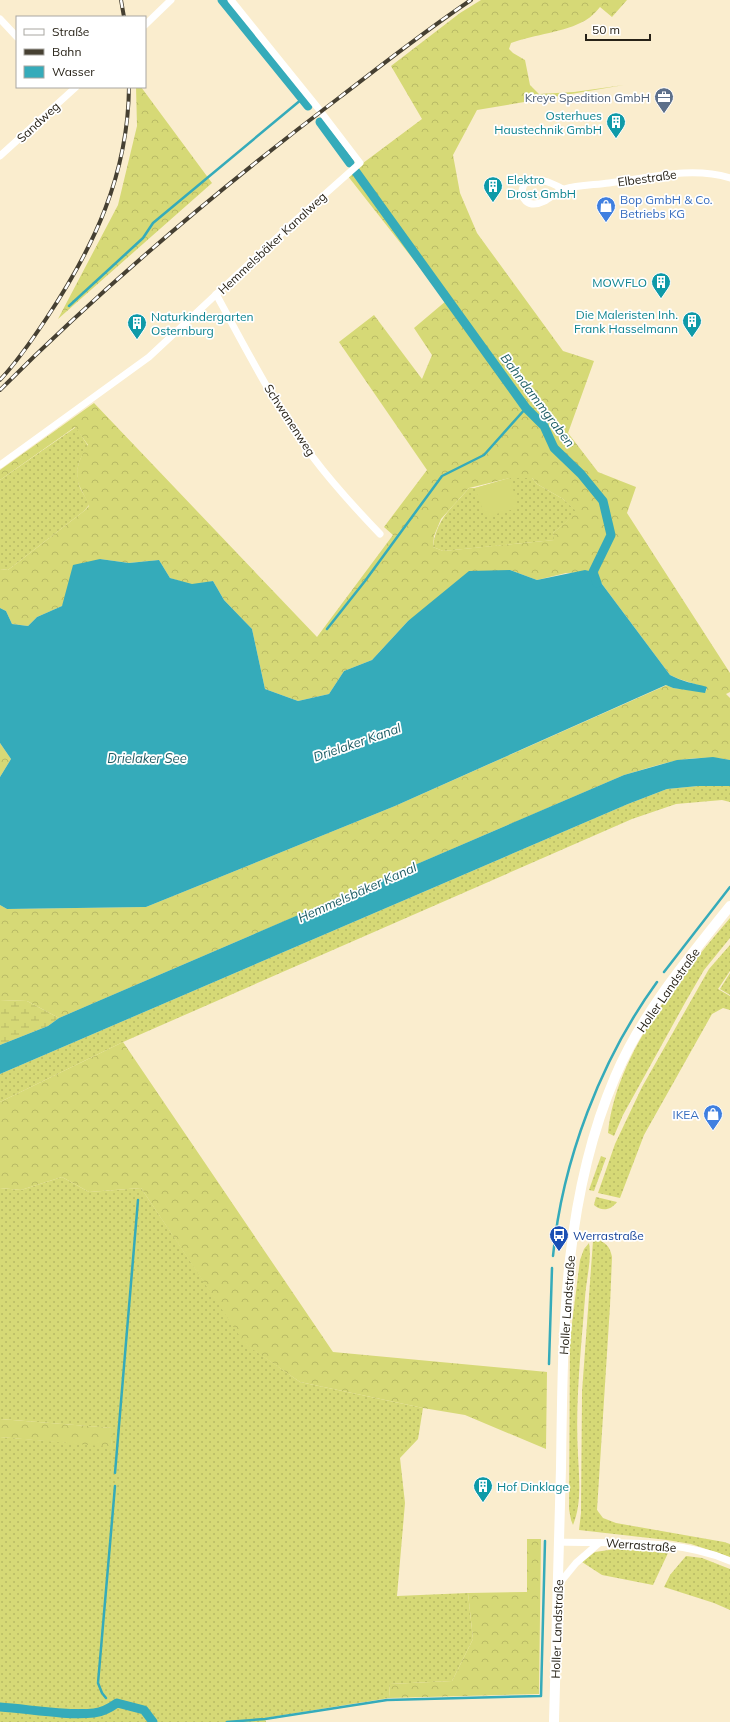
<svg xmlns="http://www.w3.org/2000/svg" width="730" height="1722" font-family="Mulish,sans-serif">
	<defs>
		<pattern id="grass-dots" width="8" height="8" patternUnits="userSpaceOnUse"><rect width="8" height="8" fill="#d6d976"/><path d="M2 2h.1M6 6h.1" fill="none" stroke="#b8ba65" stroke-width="1.8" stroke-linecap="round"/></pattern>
		<pattern id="forest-crowns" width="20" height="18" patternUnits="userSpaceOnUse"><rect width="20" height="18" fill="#d6d976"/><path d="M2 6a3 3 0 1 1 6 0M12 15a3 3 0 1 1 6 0" fill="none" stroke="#b8ba65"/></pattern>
		<pattern id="wetland-marsh" width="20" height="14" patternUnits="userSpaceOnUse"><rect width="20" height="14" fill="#d6d976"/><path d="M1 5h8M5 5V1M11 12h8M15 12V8" fill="none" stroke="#b8ba65"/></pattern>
	</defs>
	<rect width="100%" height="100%" fill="#faedce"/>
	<g fill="url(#grass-dots)">
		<path d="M76,427L88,446C79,460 75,467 79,485C81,492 87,498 89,505L84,511L8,570L0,569V480Z"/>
		<path d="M510,478H532L537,484L563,499L578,512L553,533L555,540L443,551L433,547C436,519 452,508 469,488H475Z"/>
		<path d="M698,786H730V802L722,800L676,804L632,819L123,1042L0,1102V1074L628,804L667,789Z"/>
		<path d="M730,918V938L704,970L686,1001L623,1115L614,1136L608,1133C616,1053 680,977 730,918Z"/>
		<path d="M730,945V971L718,989L730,996V1010L723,1008L712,1014L644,1135L620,1198L598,1193L615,1144L642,1087L709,969Z"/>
		<path d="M730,973V995L720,989Z"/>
		<path d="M601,1156L606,1158L594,1191L589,1190Z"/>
		<path d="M62,1177L89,1192L141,1188L246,1344L300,1382L423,1408L418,1439L400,1458L405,1503L397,1596L468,1593L473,1639L452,1681L390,1684L389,1698L265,1718L266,1722H0V1437L111,1446L112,1428L0,1419V1188L21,1190Z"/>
		<path d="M596,1197L617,1202C611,1210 602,1212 594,1205Z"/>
		<path d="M599,1240C607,1244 610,1247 612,1257L610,1306L597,1510L603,1518L616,1523L724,1542L730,1544V1557L691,1544L667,1540L579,1530L581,1513L582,1392L593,1241Z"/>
		<path d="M589,1243C592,1260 586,1280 585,1298C581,1350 575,1403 578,1455C579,1477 582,1504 573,1525L571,1520L569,1509L570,1339L580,1260L584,1249Z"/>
		<path d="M616,1549L668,1553L653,1585L602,1575L582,1562L595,1552Z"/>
		<path d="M686,1556L702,1558L730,1569V1610L714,1603L664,1587L670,1575Z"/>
	</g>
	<g fill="url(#forest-crowns)" fill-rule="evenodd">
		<path d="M481,0H627L612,17L600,7C596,12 591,17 586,20C564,33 535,34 511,43L509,49L513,53L525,60L530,85L539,94L574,92L624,85L477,110L453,155L460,193L477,233L563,351L594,361L568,433L598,472L636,487L627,513L730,673V692L726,694L730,698V760C691,753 661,764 624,775L59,1018L27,1001L0,1000V905L7,909L146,907L395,806L667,685L673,688L705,692L707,689C695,683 682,681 670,675L593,572L566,573L537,580L510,570L408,621L372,660L344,671L329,694L298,701L265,689L252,629L224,600L213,581L192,585L170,578L159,560L129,563L100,559L62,606L37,617L28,626L12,624L6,611L0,608V569L8,570L84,511L89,506C86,498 82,492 79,485C74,469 80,458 88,445L75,427L0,480V470L94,403L317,637L393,535L384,527L427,470L339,342L374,315L422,379L432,355L414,328L446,301L347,175L422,119L391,66L460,13ZM510,478H532L537,484L563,499L577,512L553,533L554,540L443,551L433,547L434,536L441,519L469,488Z"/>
		<path d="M136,87H141L212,183L58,319L118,205L137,126Z"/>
		<path d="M0,743L11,759L0,777Z"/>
		<path d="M123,1042L333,1352L547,1372L546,1449L465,1415L423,1408L300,1382L245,1344L141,1188L89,1192L62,1177L21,1190L0,1188V1102Z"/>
		<path d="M0,1419L113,1428L111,1447L0,1437Z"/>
		<path d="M527,1539H541L539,1694L389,1698L390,1684L452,1681L473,1639L468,1593L527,1592Z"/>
	</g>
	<path fill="url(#wetland-marsh)" d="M0,1000L27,1001L59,1018L48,1026L0,1045Z"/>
	<path fill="#d6d976" d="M510,478L518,508L485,517L475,488Z"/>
	<g fill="#35abba">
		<path d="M100,559L129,563L159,560L170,578L192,584L213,581L224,600L252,629L265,689L298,701L329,694L344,671L372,660L408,621L469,571L510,570L537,580L585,570L593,572L670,675C683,682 693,683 707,687L705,693L673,688L666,685L395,806L146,907L7,909L0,905V777L11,759L0,743V608L6,611L12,624L28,626L37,617L62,606L73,565Z"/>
		<path d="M713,757L730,760V786H698L667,789L628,804L0,1074V1045L48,1026L59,1018L103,999L624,775L677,760Z"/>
	</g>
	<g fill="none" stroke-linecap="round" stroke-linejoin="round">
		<g stroke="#35abba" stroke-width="2.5">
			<path d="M69,306L143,238L153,223L302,99"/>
			<path d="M327,629L365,581L442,476L484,455L526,408"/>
			<path d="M664,972L730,887"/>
			<path d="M553,1256C562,1161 601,1059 657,982"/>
			<path d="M549,1364L552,1268"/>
			<path d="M115,1473L138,1200"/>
			<path d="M106,1698L102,1693L98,1683L115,1486"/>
			<path d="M227,1722L265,1719L387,1700L541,1696L545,1541"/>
		</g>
		<g stroke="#35abba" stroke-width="9">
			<path d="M222,0L308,106"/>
			<path d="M320,122L350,163"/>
			<path d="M356,172L526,408L544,426L554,448L581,474L603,501L611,535L593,572L597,583"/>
			<path d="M0,1707C29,1709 66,1716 94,1713C103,1712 110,1708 117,1703L144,1710L153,1722"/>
		</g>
		<g stroke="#fff" stroke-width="7">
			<path d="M0,19L17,37"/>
			<path d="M145,25L171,0"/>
			<path d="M0,156L76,87"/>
			<path d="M563,189C550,182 538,176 524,184L521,194C524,200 527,204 534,204C546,204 554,192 564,189C578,185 595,185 609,183C649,178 691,166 730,178"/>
			<path d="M216,294C246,349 275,406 312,456C333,484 356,509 380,534"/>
			<path d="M0,465L149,357L297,219L360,163L318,108L231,0"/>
			<path d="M559,1542C616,1544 676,1538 730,1561"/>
			<path d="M558,1585L576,1563L599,1543"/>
		</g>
		<path stroke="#fff" stroke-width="10" d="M554,1722C556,1637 559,1552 561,1468C563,1336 562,1201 615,1077C642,1013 687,960 730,906"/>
		<defs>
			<g id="rail">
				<path d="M121,0L124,17"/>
				<path d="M0,380C17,362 32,340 46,319C94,247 128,175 129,87"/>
				<path d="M0,390C105,285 221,187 340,97C383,64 426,30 471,0"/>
			</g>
		</defs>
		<use href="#rail" stroke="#464032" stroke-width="4"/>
		<use href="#rail" stroke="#fff" stroke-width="2.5" stroke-dasharray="8" stroke-linecap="butt"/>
	</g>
	<defs>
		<symbol id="office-pin" viewBox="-11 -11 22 30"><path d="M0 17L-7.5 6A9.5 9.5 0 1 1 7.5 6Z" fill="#5c6f8a" stroke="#fff"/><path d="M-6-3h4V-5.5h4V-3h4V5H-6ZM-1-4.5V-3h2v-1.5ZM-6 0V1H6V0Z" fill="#fff"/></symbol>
		<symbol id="building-pin" viewBox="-11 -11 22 30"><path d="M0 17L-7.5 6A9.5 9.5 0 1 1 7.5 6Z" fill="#0f9aa8" stroke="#fff"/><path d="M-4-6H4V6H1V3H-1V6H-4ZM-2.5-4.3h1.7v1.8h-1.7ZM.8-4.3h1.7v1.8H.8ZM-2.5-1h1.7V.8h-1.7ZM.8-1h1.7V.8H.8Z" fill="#fff"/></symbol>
		<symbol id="shop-pin" viewBox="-11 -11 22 30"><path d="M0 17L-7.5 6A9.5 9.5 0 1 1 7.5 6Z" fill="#3f7fe0" stroke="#fff"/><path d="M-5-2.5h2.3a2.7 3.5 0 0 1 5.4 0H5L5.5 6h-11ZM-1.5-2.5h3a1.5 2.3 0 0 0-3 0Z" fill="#fff"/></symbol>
		<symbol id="bus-pin" viewBox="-11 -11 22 30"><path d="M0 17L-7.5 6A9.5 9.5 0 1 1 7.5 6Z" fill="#1a4fb4" stroke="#fff"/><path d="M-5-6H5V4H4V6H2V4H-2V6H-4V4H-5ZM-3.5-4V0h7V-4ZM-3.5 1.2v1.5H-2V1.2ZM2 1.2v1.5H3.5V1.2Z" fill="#fff"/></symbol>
	</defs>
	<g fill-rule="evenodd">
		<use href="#office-pin" x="653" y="86" width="22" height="30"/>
		<use href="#building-pin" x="605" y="111" width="22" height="30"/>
		<use href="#building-pin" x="482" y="175" width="22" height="30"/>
		<use href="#shop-pin" x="595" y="195" width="22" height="30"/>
		<use href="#building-pin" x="650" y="271" width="22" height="30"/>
		<use href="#building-pin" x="681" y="310" width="22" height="30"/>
		<use href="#building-pin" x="126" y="312" width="22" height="30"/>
		<use href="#shop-pin" x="702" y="1103" width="22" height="30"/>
		<use href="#bus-pin" x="548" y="1224" width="22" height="30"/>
		<use href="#building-pin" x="472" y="1475" width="22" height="30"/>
	</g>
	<g text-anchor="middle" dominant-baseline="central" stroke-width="3.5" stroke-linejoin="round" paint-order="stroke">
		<g font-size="12" fill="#4e5e75" stroke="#fff" text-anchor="end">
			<text x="650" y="97">Kreye Spedition GmbH</text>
		</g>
		<g font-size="12" fill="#0d838f" stroke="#fff" text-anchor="end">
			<text x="602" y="115">Osterhues<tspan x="602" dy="14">Haustechnik GmbH</tspan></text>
			<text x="507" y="179" text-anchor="start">Elektro<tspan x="507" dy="14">Drost GmbH</tspan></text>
			<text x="647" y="282">MOWFLO</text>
			<text x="678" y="314">Die Maleristen Inh.<tspan x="678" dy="14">Frank Hasselmann</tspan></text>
			<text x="151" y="316" text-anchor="start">Naturkindergarten<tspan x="151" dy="14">Osternburg</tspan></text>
			<text x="497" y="1486" text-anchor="start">Hof Dinklage</text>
		</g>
		<g font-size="12" fill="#272217" stroke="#fff">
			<text transform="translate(38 122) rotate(-43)">Sandweg</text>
			<text transform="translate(647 178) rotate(-8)">Elbestraße</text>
			<text transform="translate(272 243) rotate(-43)">Hemmelsbäker Kanalweg</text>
			<text transform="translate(290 420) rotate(57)">Schwanenweg</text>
			<text transform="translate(668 990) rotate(-55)">Holler Landstraße</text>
			<text transform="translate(567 1305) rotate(-86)">Holler Landstraße</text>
			<text transform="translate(641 1545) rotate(4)">Werrastraße</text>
			<text transform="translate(557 1629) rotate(-88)">Holler Landstraße</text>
		</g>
		<g font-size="12" fill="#366cbe" stroke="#fff" text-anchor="start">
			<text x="620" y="199">Bop GmbH &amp; Co.<tspan x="620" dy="14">Betriebs KG</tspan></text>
			<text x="699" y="1114" text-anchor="end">IKEA</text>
		</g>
		<g font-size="12" fill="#164399" stroke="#fff" text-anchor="start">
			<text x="573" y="1235">Werrastraße</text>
		</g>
		<g font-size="13" font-style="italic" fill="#1e5d65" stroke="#fff">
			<text transform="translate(538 400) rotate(53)">Bahndammgraben</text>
			<text transform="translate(357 742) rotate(-19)">Drielaker Kanal</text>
			<text x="147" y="758">Drielaker See</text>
			<text transform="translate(357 892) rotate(-24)">Hemmelsbäker Kanal</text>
		</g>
	</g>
	<rect x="16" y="16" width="130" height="72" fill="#ffffff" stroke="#a9a7a2"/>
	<rect x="24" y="29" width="20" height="6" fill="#ffffff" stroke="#a9a7a2"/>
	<text x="52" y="36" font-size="12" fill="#272217">Straße</text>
	<rect x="24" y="49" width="20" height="6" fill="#464032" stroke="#a9a7a2"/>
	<text x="52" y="56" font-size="12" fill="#272217">Bahn</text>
	<rect x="24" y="66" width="20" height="12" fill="#35abba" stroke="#a9a7a2"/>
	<text x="52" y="76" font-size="12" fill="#272217">Wasser</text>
	<path d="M586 34v6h64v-6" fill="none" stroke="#272217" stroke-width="2"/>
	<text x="592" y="34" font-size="12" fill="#272217" stroke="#ffffff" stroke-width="3" paint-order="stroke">50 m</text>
</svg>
